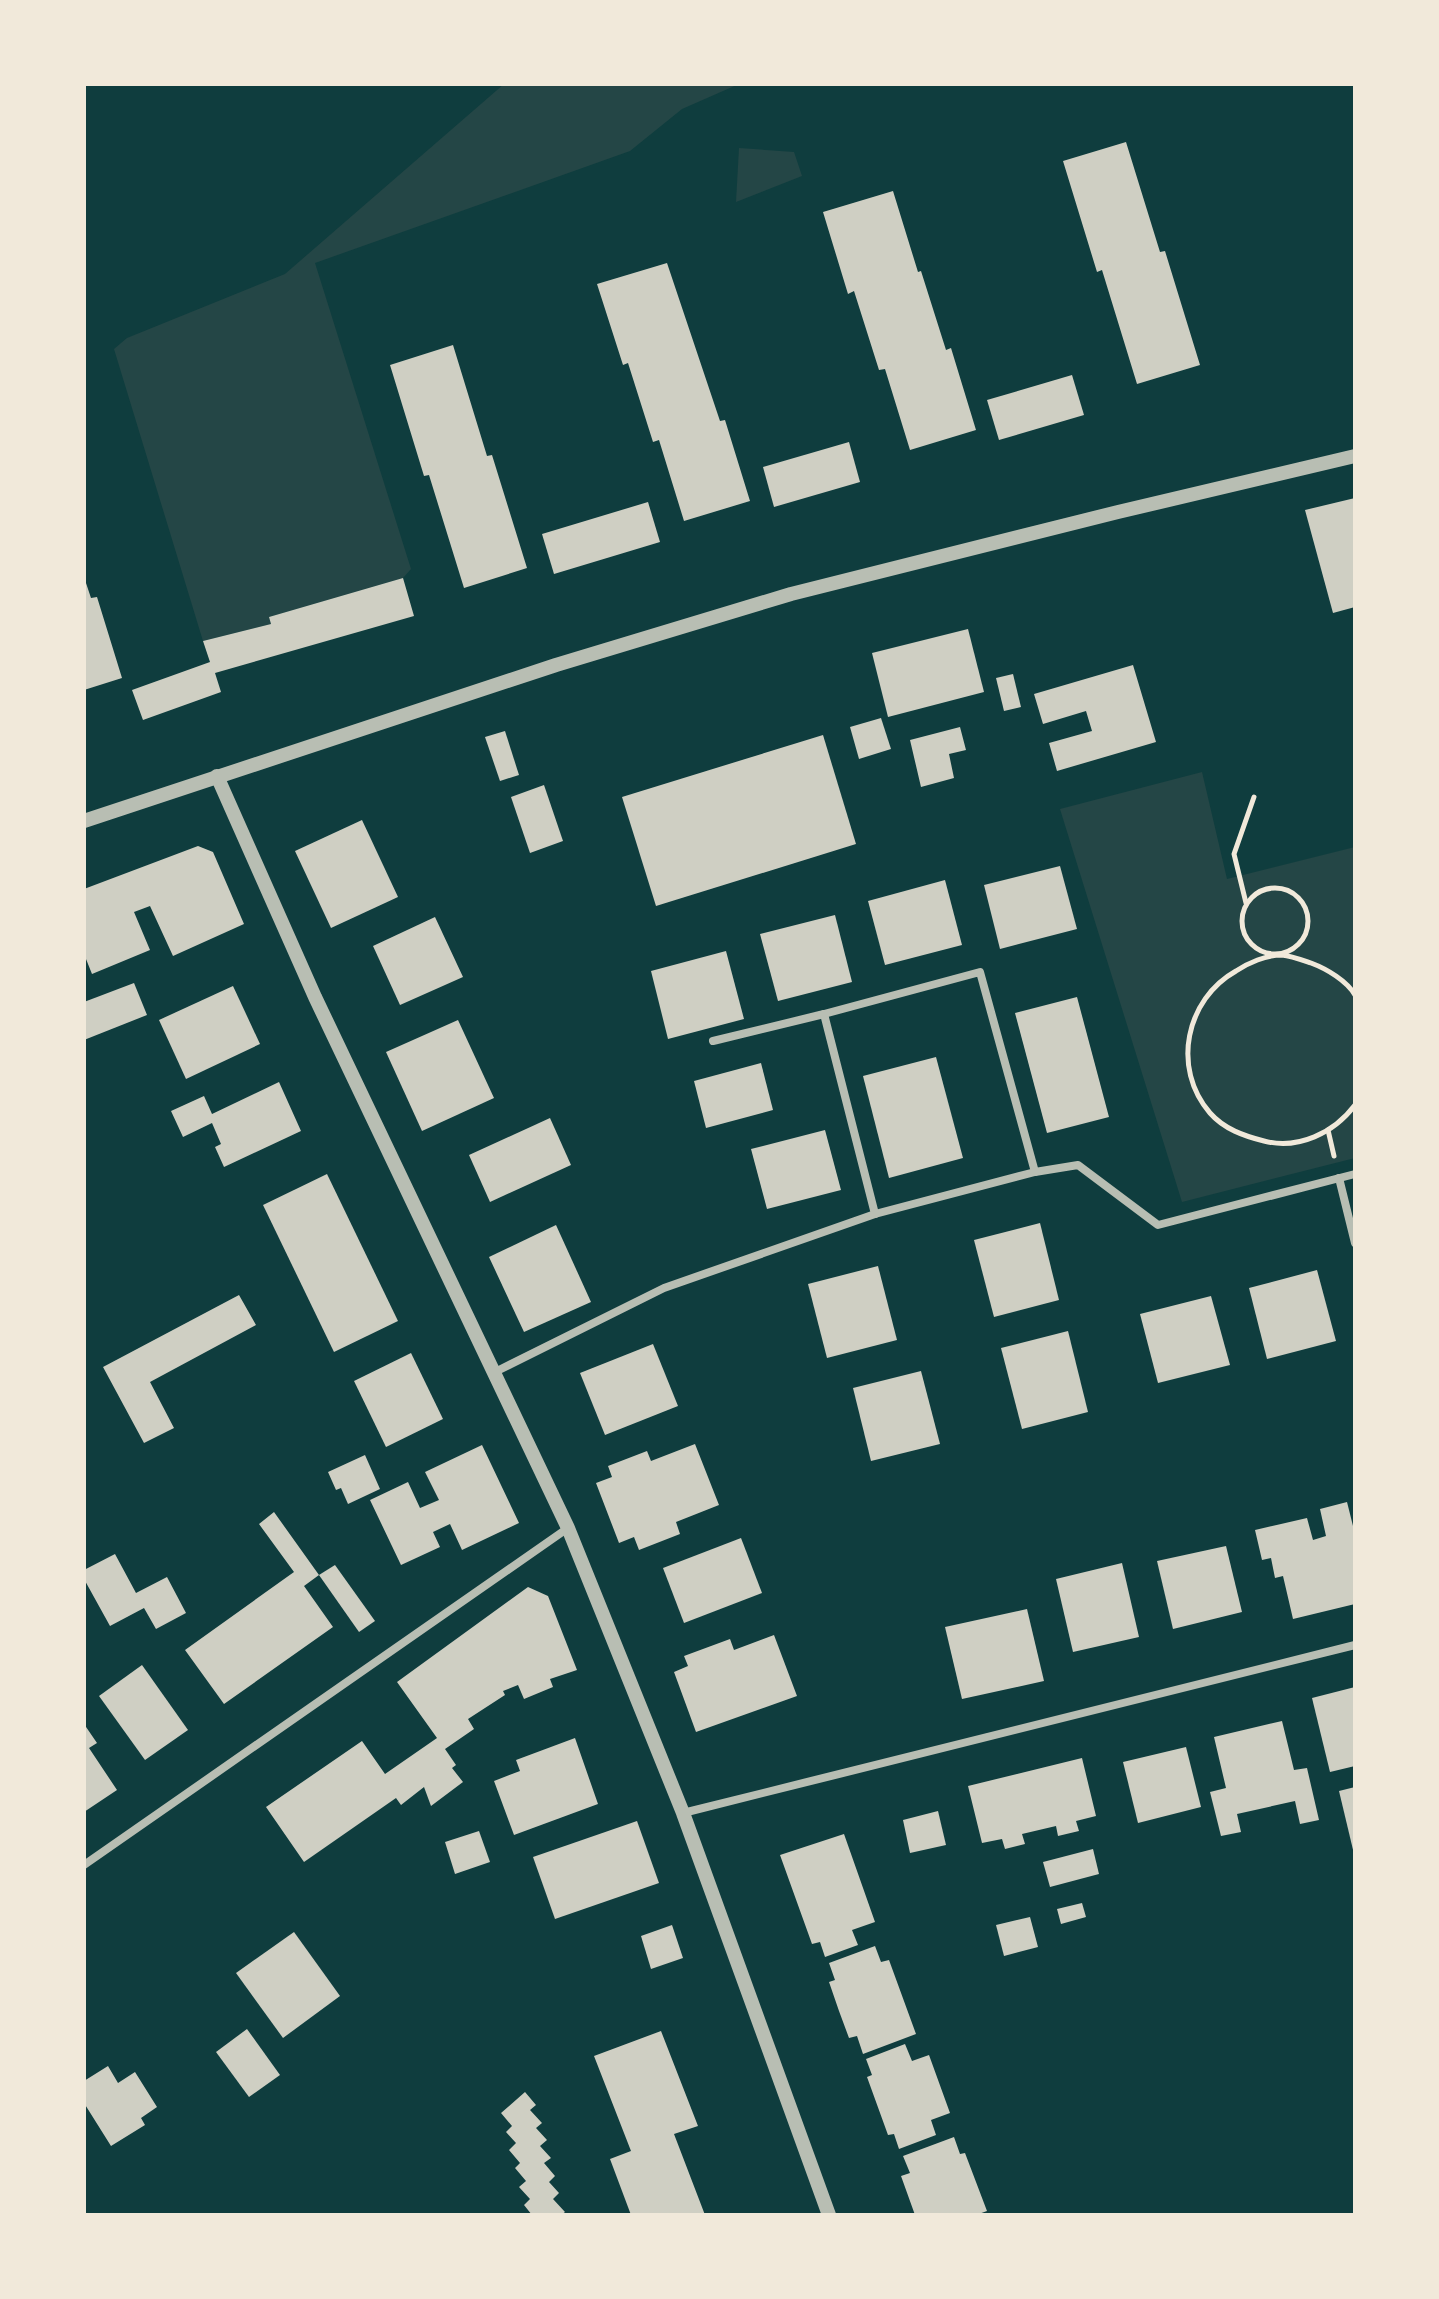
<svg xmlns="http://www.w3.org/2000/svg" width="1439" height="2299" font-family="'Open Sans',sans-serif">
	<rect width="100%" height="100%" fill="#0f3d3e"/>
	<g fill="#244646">
		<path d="M504,84H739L682,109L630,151L315,263L411,569L403,578L269,617L271,624L203,641L114,349L127,338L285,274Z"/>
		<path d="M739,148L794,152L802,176L736,202Z"/>
		<path d="M1202,772L1227,879L1355,847V1158L1182,1202L1060,809Z"/>
	</g>
	<g fill="#cfcfc3">
		<path d="M1126,142L1160,252L1165,251L1200,365L1137,384L1102,270L1097,272L1063,161Z"/>
		<path d="M893,191L918,272L921,271L946,350L951,348L976,430L910,450L885,369L879,370L854,291L848,294L823,212Z"/>
		<path d="M667,263L720,421L725,420L750,501L684,521L659,440L653,442L628,363L623,365L597,284Z"/>
		<path d="M453,345L487,456L492,455L527,568L464,588L429,475L424,476L390,365Z"/>
		<path d="M1072,375L1084,415L999,440L987,400Z"/>
		<path d="M849,442L860,482L774,507L763,467Z"/>
		<path d="M1355,498V607L1333,613L1305,510Z"/>
		<path d="M648,502L660,542L554,574L542,534Z"/>
		<path d="M84,577L91,598L97,597L122,678L84,690Z"/>
		<path d="M403,578L414,616L215,673L221,692L143,720L132,690L210,662L203,641L271,624L269,617Z"/>
		<path d="M968,629L984,692L888,717L872,653Z"/>
		<path d="M1133,665L1156,742L1057,771L1049,743L1092,731L1086,711L1043,724L1034,694Z"/>
		<path d="M1013,674L1021,707L1004,711L996,678Z"/>
		<path d="M881,718L891,749L859,759L850,727Z"/>
		<path d="M960,727L966,750L949,754L954,778L921,787L910,740Z"/>
		<path d="M505,731L519,775L500,781L485,737Z"/>
		<path d="M823,735L856,844L656,906L622,797Z"/>
		<path d="M544,785L563,841L530,853L511,797Z"/>
		<path d="M362,820L398,897L331,928L295,851Z"/>
		<path d="M198,846L213,852L244,924L173,956L150,906L134,912L150,950L92,974L84,954V889Z"/>
		<path d="M1060,866L1077,929L1000,949L984,885Z"/>
		<path d="M945,880L962,945L885,965L868,901Z"/>
		<path d="M835,915L852,982L778,1001L760,934Z"/>
		<path d="M435,917L463,977L400,1005L373,946Z"/>
		<path d="M726,951L744,1019L668,1039L651,971Z"/>
		<path d="M134,983L147,1015L84,1040V1002Z"/>
		<path d="M233,986L260,1044L186,1079L159,1020Z"/>
		<path d="M1077,997L1109,1117L1047,1133L1015,1013Z"/>
		<path d="M458,1020L494,1098L422,1131L386,1052Z"/>
		<path d="M936,1057L963,1158L889,1178L863,1076Z"/>
		<path d="M761,1063L773,1110L706,1128L694,1081Z"/>
		<path d="M279,1082L301,1131L224,1167L215,1147L221,1144L212,1123L183,1137L171,1111L204,1096L212,1114Z"/>
		<path d="M550,1118L571,1165L490,1202L469,1155Z"/>
		<path d="M825,1130L841,1190L767,1209L751,1149Z"/>
		<path d="M327,1174L398,1321L334,1352L263,1205Z"/>
		<path d="M1040,1223L1059,1300L994,1317L974,1240Z"/>
		<path d="M556,1225L591,1302L524,1332L489,1257Z"/>
		<path d="M878,1266L897,1340L827,1358L808,1284Z"/>
		<path d="M1317,1270L1336,1341L1267,1359L1249,1288Z"/>
		<path d="M239,1295L256,1325L150,1382L174,1428L144,1443L103,1367Z"/>
		<path d="M1211,1296L1230,1365L1158,1383L1140,1314Z"/>
		<path d="M1068,1331L1088,1412L1022,1429L1001,1348Z"/>
		<path d="M653,1344L678,1406L605,1435L580,1373Z"/>
		<path d="M411,1353L443,1419L386,1447L354,1381Z"/>
		<path d="M921,1371L940,1444L871,1461L853,1388Z"/>
		<path d="M695,1444L719,1505L676,1522L680,1534L639,1550L634,1537L619,1543L596,1483L612,1477L608,1466L647,1451L651,1461Z"/>
		<path d="M482,1445L519,1523L462,1550L450,1524L433,1532L440,1547L401,1565L370,1500L408,1482L420,1508L439,1500L425,1472Z"/>
		<path d="M365,1455L380,1489L348,1504L341,1488L336,1490L328,1472Z"/>
		<path d="M1347,1502L1355,1534V1604L1293,1619L1283,1576L1275,1578L1271,1558L1262,1560L1255,1530L1307,1518L1313,1540L1326,1536L1320,1509Z"/>
		<path d="M274,1512L319,1575L304,1586L333,1627L224,1704L185,1650L294,1572L259,1524Z"/>
		<path d="M741,1538L762,1593L684,1623L663,1568Z"/>
		<path d="M1226,1546L1242,1612L1173,1629L1157,1561Z"/>
		<path d="M115,1554L136,1593L167,1577L186,1613L156,1629L144,1608L110,1626L84,1579V1570Z"/>
		<path d="M1122,1563L1139,1637L1073,1652L1056,1579Z"/>
		<path d="M335,1565L375,1621L359,1632L319,1575Z"/>
		<path d="M528,1587L548,1596L577,1670L550,1679L553,1687L524,1699L518,1685L503,1691L505,1695L468,1719L474,1729L445,1749L456,1765L452,1768L463,1782L431,1806L424,1787L401,1805L396,1798L304,1862L266,1807L362,1741L385,1774L437,1738L397,1682Z"/>
		<path d="M1027,1609L1044,1681L962,1699L945,1627Z"/>
		<path d="M774,1635L797,1696L696,1732L674,1672L688,1666L684,1656L730,1639L734,1650Z"/>
		<path d="M142,1665L188,1730L145,1760L99,1696Z"/>
		<path d="M1355,1687V1766L1330,1772L1312,1698Z"/>
		<path d="M1282,1721L1294,1770L1307,1768L1319,1820L1300,1824L1295,1801L1237,1814L1241,1832L1221,1836L1210,1792L1226,1788L1214,1737Z"/>
		<path d="M84,1724L97,1743L89,1748L117,1790L84,1812Z"/>
		<path d="M575,1738L598,1804L514,1835L494,1781L520,1771L516,1760Z"/>
		<path d="M1186,1747L1201,1807L1138,1823L1123,1762Z"/>
		<path d="M1082,1758L1096,1816L1076,1821L1079,1831L1058,1836L1056,1826L1022,1834L1025,1844L1005,1849L1002,1839L982,1843L968,1786Z"/>
		<path d="M1355,1787V1854H1354L1339,1791Z"/>
		<path d="M938,1811L946,1845L910,1853L903,1820Z"/>
		<path d="M637,1821L659,1883L555,1919L533,1857Z"/>
		<path d="M479,1831L490,1862L455,1874L445,1842Z"/>
		<path d="M844,1834L875,1922L852,1930L858,1945L825,1957L820,1942L812,1944L780,1855Z"/>
		<path d="M1093,1849L1099,1874L1050,1887L1043,1862Z"/>
		<path d="M1082,1903L1086,1917L1061,1924L1057,1909Z"/>
		<path d="M1030,1917L1038,1947L1004,1956L996,1925Z"/>
		<path d="M672,1925L683,1958L651,1969L641,1936Z"/>
		<path d="M294,1932L340,1996L283,2038L236,1973Z"/>
		<path d="M875,1946L881,1962L889,1960L916,2034L863,2054L857,2036L849,2038L839,2011L829,1982L835,1980L829,1963Z"/>
		<path d="M247,2029L280,2075L249,2097L216,2052Z"/>
		<path d="M661,2031L698,2126L674,2134L705,2215H631L610,2159L631,2151L594,2056Z"/>
		<path d="M905,2044L912,2061L929,2055L950,2113L931,2120L936,2135L899,2149L894,2134L888,2135L867,2077L872,2075L866,2059Z"/>
		<path d="M108,2066L118,2083L135,2072L157,2107L141,2118L145,2125L111,2146L84,2103V2081Z"/>
		<path d="M525,2092L536,2105L530,2110L542,2123L536,2128L547,2140L540,2146L551,2158L544,2163L555,2176L549,2182L559,2193L553,2199L565,2212L561,2215H532L524,2205L530,2199L519,2187L526,2181L515,2168L520,2163L509,2150L516,2143L506,2132L512,2126L501,2113Z"/>
		<path d="M954,2137L960,2154L965,2153L987,2211L976,2215H915L901,2176L910,2173L903,2156Z"/>
	</g>
	<g fill="none" stroke-linecap="round" stroke-linejoin="round">
		<g stroke="#f1e9da" stroke-width="5">
			<circle cx="1275" cy="921" r="33"/>
			<path d="M1246,903L1234,854L1254,797"/>
			<path d="M1355,995C1347,981 1327,969 1311,963C1302,960 1291,956 1282,955C1266,955 1248,963 1236,971C1186,999 1171,1068 1210,1113C1224,1129 1244,1136 1264,1141C1298,1150 1334,1133 1355,1105"/>
			<path d="M1328,1130L1334,1156"/>
		</g>
		<g stroke="#b8beb3" stroke-width="8">
			<path d="M713,1041L824,1014"/>
			<path d="M1339,1178L1355,1243"/>
			<path d="M875,1214L824,1014L980,972L1035,1172"/>
			<path d="M495,1372L664,1288L875,1214L1035,1172L1078,1165L1158,1225L1355,1174"/>
			<path d="M683,1813L1355,1645"/>
			<path d="M84,1865L568,1528"/>
		</g>
		<g stroke="#b8beb3" stroke-width="14">
			<path d="M217,776L315,997L568,1528L683,1813L829,2215"/>
			<path d="M84,821L556,665L791,594L1118,512L1355,456"/>
		</g>
	</g>
	<rect width="1439" height="2299" fill="none" stroke="#f1e9da" stroke-width="172"/>
</svg>
